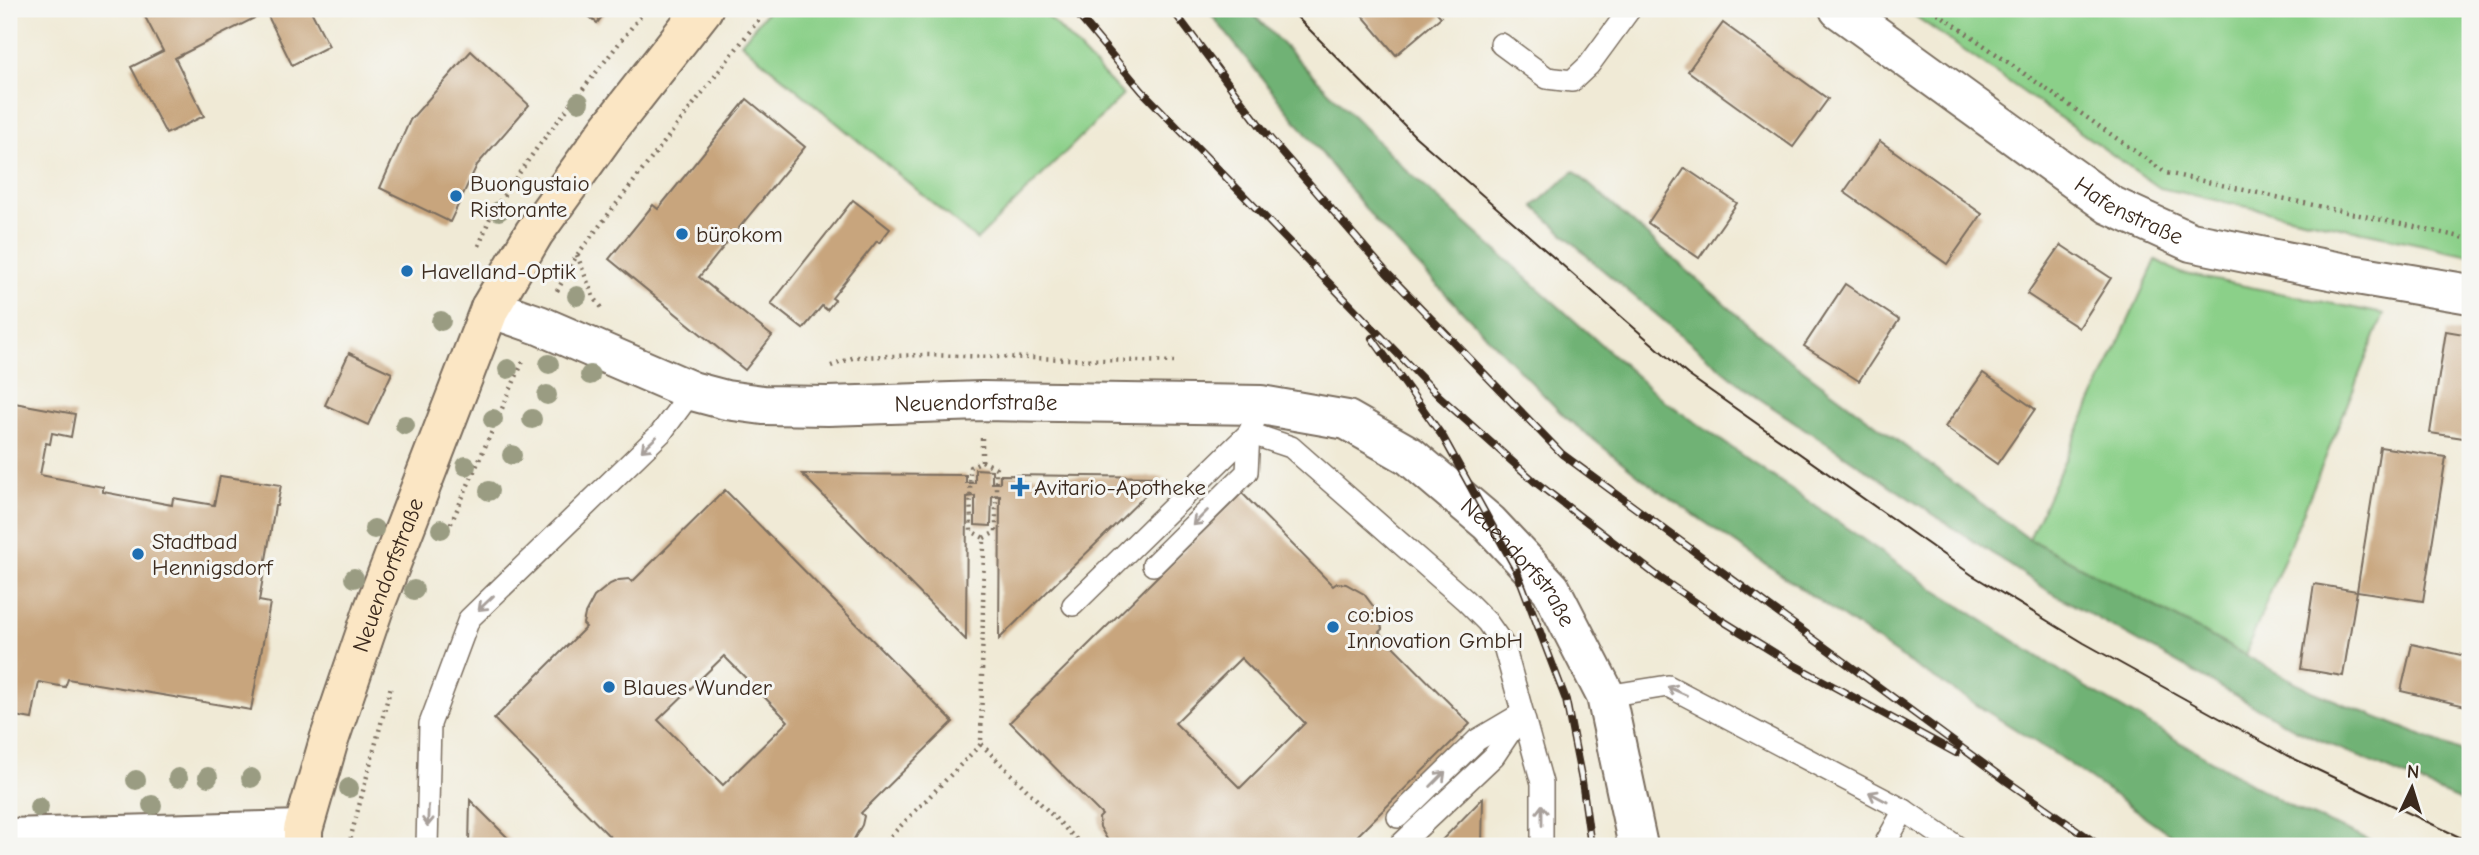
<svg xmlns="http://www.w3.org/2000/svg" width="2479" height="855" font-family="'Comic Neue',sans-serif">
	<rect width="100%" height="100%" fill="#f6f6f2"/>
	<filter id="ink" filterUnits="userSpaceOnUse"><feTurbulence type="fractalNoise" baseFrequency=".0143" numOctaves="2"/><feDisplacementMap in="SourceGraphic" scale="14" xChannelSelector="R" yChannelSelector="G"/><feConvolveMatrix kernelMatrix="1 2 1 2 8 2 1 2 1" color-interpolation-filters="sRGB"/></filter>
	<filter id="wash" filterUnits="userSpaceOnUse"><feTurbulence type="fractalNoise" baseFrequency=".00686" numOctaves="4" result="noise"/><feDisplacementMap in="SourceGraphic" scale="28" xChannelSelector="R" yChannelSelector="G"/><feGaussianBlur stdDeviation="1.57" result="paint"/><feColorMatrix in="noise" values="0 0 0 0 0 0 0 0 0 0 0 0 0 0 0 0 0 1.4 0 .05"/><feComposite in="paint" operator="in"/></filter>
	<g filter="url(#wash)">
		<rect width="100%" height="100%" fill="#f0ead6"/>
		<g fill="#8bd089" stroke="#637d54" stroke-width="2">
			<path d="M769,9H1041L1123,95L977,240L741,43Z"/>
			<path d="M1905,9H2470V255L2160,188Z"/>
			<path d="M2156,260L2180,273L2384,314L2245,655L2029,539Z"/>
		</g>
		<g fill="#70b275" stroke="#566e4a" stroke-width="2">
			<path d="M1207,9H1248L1405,169L1662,399L1934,589L2082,685L2295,809L2383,846H2187L2058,756L1905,660L1648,483L1564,416L1377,223Z"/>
			<path d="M1574,171L1783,355L2029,539L2312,691L2470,755V805L2297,730L2047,590L1751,393L1598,266L1534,206Z"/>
		</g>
		<g id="blocks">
			<g fill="#c8a57d" fill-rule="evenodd">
				<path d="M141,9H310L329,46L292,65L266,12L175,58L204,116L166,134L131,67L163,51Z"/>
				<path d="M580,9H608L597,23Z"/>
				<path d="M1357,9H1434L1441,17L1396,55Z"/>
				<path d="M1723,23L1828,99L1793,147L1688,71Z"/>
				<path d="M471,51L529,105L477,165L450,222L380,188L410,120Z"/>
				<path d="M747,99L805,147L699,277L772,336L745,370L609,259L653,205L658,209Z"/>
				<path d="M1880,141L1982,214L1947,264L1844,192Z"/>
				<path d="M1685,168L1737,203L1699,258L1648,223Z"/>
				<path d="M853,200L890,229L879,243L877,241L832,298L835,300L827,310L822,306L803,329L771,304Z"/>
				<path d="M2061,245L2111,278L2079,328L2027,294Z"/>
				<path d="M1845,284L1899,320L1859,381L1804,346Z"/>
				<path d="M2446,331L2470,335V439L2430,433Z"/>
				<path d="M349,353L392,373L368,425L325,405Z"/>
				<path d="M1983,373L2035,409L1997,464L1945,427Z"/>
				<path d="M9,402L75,414L71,437L52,433L50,444L46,443L40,475L103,487V492L172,505L173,498L214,505L220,476L281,485L277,506H275L259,601L270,603L251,710L68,679L65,687L39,682L32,719L9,715Z"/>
				<path d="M2380,447L2446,457L2423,601L2357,591Z"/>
				<path d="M975,469L992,470V483H1000V475L1164,477L999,639L1000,496H992L991,526L975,525V496L967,497L966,640L802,474L966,475V483H975Z"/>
				<path d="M725,490L953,722L861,813L864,816L862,825L850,846H619L494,719L586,627L583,624L585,614L594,597L610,584L619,580L629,579L632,582ZM724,656L788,721L723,785L658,720Z"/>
				<path d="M1242,493L1333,586L1337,583L1346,584L1364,594L1376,610L1380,619L1382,629L1379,632L1470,724L1347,846H1111L1100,827L1099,818L1102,815L1010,722ZM1241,658L1305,723L1240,788L1175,723Z"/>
				<path d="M2314,584L2357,591L2343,676L2301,669Z"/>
				<path d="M2412,644L2470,657V707L2401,691Z"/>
				<path d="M1483,798L1482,846H1436Z"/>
				<path d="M470,800L516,846H469Z"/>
			</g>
		</g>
	</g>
	<g filter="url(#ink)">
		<use href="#blocks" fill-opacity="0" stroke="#7a6d5e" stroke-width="2"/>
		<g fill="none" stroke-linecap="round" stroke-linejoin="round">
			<defs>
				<g id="service">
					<path d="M1501,44L1547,78L1572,81L1589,65L1630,9"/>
					<path d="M1261,405L1249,433L1291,447L1465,600L1487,622L1504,646L1542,783V846"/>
					<path d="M1153,565L1247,472L1249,433"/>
					<path d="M1073,605L1249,433"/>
					<path d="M1606,696L1668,686L1904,810L1956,846"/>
					<path d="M1398,817L1477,740L1516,717"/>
					<path d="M427,846L430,724L469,619L661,433L692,391"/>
					<path d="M1399,846L1494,756L1522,714"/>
					<path d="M1884,846L1904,810"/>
				</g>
				<g id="minor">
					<path id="s1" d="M1839,9L2110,205L2191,242L2345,273L2470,294"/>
					<path id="s2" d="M490,308L539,325L692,391L726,400L763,405L828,406L982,401L1261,405L1347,420L1410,456L1489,523L1551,589L1606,696L1638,846"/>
					<path d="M9,838L303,830"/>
				</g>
				<g id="secondary">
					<path id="s3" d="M303,846V830L329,740L374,608L490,308L534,233L609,129L703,9"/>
				</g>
			</defs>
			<use href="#service" stroke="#7a6d5e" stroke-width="24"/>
			<use href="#minor" stroke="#7a6d5e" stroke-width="42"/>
			<use href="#secondary" stroke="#7a6d5e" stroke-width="42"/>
			<g stroke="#7a6d5e" stroke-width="4.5" stroke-dasharray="2 5" stroke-linecap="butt">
				<path d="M1932,9L2166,173L2470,239"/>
				<path d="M2463,9L2470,33"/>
				<path d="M479,246L492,212L539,145L646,9"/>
				<path d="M577,255L593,296L602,308"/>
				<path d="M557,291L577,255L767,9"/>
				<path d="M831,366L855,357L925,355L1174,362"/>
				<path d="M982,461L996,468V532L984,538"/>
				<path d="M448,530L524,359"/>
				<path d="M981,744L1083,846"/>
				<path d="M350,846L351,836L391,686"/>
				<path d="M881,846L981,744L984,538L971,531L970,467L982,461V437"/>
			</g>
			<use href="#service" stroke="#fff" stroke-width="21"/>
			<use href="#minor" stroke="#fff" stroke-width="38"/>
			<use href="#secondary" stroke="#fbe6c4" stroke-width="38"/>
			<path stroke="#3b2a1e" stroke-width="2" d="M1289,9L1416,137L1688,375L1972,575L2084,643L2286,755L2470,842"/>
			<defs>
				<g id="rail">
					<path d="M1073,9L1142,91L1440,397L1534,481L1660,578L1723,621L1794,665L1956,753"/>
					<path d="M1172,9L1267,135L1387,273L1562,454L2008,782L2100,846"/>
					<path d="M1372,338L1443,437L1516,569L1566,700L1582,781L1591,846"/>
				</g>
			</defs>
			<use href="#rail" stroke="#3b2a1e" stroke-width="8"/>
			<use href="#rail" stroke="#f6f6f2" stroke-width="5" stroke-dasharray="16" stroke-linecap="butt"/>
		</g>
		<g fill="#9a9c82">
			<circle cx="579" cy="102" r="10"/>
			<circle cx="499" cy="211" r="10"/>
			<circle cx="577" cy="296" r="10"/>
			<circle cx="441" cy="321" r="10"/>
			<circle cx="549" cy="364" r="10"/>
			<circle cx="508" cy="369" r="10"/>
			<circle cx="590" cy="375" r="10"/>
			<circle cx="547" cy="395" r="10"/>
			<circle cx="493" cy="419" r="10"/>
			<circle cx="532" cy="419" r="10"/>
			<circle cx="405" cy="425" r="10"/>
			<circle cx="512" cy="455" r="10"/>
			<circle cx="466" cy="466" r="10"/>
			<circle cx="489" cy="491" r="10"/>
			<circle cx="374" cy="529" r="10"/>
			<circle cx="441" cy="529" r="10"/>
			<circle cx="354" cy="578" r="10"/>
			<circle cx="414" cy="590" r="10"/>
			<circle cx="208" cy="777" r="10"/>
			<circle cx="178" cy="778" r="10"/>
			<circle cx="251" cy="778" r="10"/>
			<circle cx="136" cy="780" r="10"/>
			<circle cx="349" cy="788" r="10"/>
			<circle cx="152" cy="805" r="10"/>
			<circle cx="39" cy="807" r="10"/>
		</g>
		<defs><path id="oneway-shaft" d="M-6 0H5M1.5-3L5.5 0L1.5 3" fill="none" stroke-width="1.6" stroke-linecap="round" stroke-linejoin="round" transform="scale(1.75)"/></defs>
		<g stroke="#a79f9a">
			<use href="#oneway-shaft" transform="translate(649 444) rotate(136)"/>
			<use href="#oneway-shaft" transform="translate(1200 518) rotate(135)"/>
			<use href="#oneway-shaft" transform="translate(486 603) rotate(136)"/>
			<use href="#oneway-shaft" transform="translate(1677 691) rotate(-156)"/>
			<use href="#oneway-shaft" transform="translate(1438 779) rotate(-45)"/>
			<use href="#oneway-shaft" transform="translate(1878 797) rotate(-152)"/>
			<use href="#oneway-shaft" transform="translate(1542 815) rotate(-90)"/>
			<use href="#oneway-shaft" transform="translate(428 816) rotate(92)"/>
		</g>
	</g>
	<g fill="#1f6fb2" stroke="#f6f6f2" stroke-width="2.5">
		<circle cx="456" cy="196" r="7"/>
		<circle cx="682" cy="234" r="7"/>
		<circle cx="407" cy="271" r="7"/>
		<path d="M1016.5 476.5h7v7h7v7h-7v7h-7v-7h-7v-7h7z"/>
		<circle cx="138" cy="554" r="7"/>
		<circle cx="1333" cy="627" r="7"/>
		<circle cx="609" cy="687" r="7"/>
	</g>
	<g text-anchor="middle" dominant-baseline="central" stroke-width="6" stroke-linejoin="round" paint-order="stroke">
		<g font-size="23" fill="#3b2a1e" stroke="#f6f6f2" text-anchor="start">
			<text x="470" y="183">Buongustaio<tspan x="470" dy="26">Ristorante</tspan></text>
			<text x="696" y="234">bürokom</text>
			<text x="421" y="271">Havelland-Optik</text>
			<text x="1034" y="487">Avitario-Apotheke</text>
			<text x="152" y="541">Stadtbad<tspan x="152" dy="26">Hennigsdorf</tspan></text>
			<text x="1347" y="614">co:bios<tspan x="1347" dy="26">Innovation GmbH</tspan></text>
			<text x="623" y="687">Blaues Wunder</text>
		</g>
		<g font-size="23" fill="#3b2a1e" stroke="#f6f6f2">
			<text stroke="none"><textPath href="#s1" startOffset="354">Hafenstraße</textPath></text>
			<text stroke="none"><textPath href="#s2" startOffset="504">Neuendorfstraße</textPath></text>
			<text stroke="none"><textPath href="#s2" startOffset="1102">Neuendorfstraße</textPath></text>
			<text stroke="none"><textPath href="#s3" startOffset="285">Neuendorfstraße</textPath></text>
		</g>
	</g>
	<rect width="2479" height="855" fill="none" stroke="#f6f6f2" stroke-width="35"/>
	<g transform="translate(2412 788) rotate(4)" stroke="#f6f6f2" stroke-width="5" paint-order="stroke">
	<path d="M0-5L12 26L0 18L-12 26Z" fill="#3b2a1e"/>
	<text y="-10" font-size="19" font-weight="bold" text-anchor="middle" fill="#3b2a1e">N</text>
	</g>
</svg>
